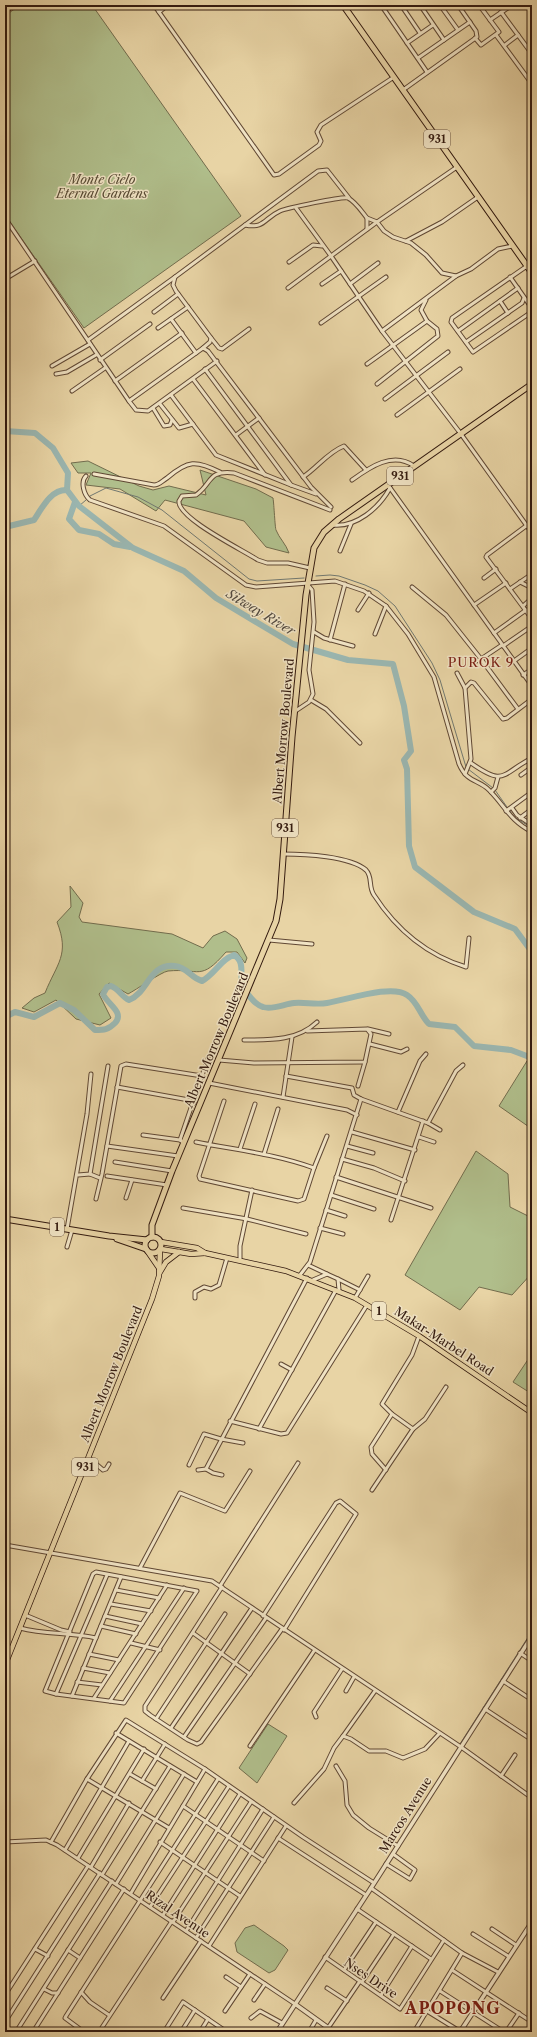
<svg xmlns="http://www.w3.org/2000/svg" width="537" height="2037" font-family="'Libre Caslon Text',serif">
	<rect width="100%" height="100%" fill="#e8d4a5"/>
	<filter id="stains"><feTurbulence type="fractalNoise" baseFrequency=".005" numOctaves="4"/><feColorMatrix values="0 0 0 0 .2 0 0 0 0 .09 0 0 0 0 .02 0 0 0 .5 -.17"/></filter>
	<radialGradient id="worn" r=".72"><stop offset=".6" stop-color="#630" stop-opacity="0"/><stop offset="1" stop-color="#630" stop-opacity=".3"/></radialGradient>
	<g fill="#b0be8b" stroke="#726c4d">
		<path d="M20,5H92L241,216L84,328L5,215V16Z"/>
		<path d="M88,461L139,486L153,490L169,486L206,495L200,470L256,489L273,498C274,504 275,528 276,530C279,538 286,544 289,553L266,547L244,521L165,500L156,511L120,489L86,485L91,473H78L71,463Z"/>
		<path d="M70,886L83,903L79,917L82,922L172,934L203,948L213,936L225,931L237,939L247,958L245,963L237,952H226C200,982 200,968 168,971C161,972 136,990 128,994L109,983L99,994L111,1018L100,1025L76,1019L56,1000L34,1012L22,1008L34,998L45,993C57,963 70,955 57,922L71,907Z"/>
		<path d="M527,1061L532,1069V1129L499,1106Z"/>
		<path d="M476,1151L508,1174L510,1207L532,1218V1273L512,1295L479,1287L460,1310L405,1275Z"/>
		<path d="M531,1355L532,1356V1394L513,1382Z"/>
		<path d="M268,1724L287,1736L257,1783L239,1768Z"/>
		<path d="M254,1925L284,1946L288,1950L275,1970L269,1973L237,1952L235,1943L245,1928Z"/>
	</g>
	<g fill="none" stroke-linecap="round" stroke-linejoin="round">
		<g stroke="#717870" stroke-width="1">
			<path d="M90,496L106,488L138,497L162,510L249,579L257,581L304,578"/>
			<path d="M79,506L86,500"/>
			<path d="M316,576L330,575L339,576L365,585L378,591L395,606L432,663L440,680L466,767"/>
			<path d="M468,769L493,788"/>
			<path d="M495,790L514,817L532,828"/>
			<path d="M460,1744L532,1631"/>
		</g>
		<g stroke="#9ab6b0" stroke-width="6">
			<path d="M5,431L35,433L53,448L68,473L67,490"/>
			<path d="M75,502L69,519L79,530L99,534L114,544L130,547"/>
			<path d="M5,527L34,520C42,508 51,489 67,490L79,506L133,548L184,571L216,598L293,644L348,660L393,664L404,706L411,751L404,760L407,769L409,846L415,867L474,912L515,929L532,952"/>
			<path d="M5,1017L15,1012L34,1017L60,1003L74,1010L95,1030C104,1030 108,1030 115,1023C125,1012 107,1004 103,994L107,987L111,986C119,989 122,997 129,1000C148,993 149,963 175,966C187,967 191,978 202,981C215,974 221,959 234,955C245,961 240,974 242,983C244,991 255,1005 263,1007C273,1010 284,1004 294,1003C305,1002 316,1005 327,1003C347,1000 391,984 407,995C418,1002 420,1015 429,1024L455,1027L474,1046L511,1050L532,1058"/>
		</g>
		<defs>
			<g id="minor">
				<path d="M154,5L274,175L279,174L319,145L321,141L317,132L321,125L394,77"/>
				<path d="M381,5L427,72"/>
				<path d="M401,5L420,33"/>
				<path d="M420,5L444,40"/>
				<path d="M440,5L458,30"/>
				<path d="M346,10L354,5"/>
				<path d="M159,12L168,5"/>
				<path d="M501,12L532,54"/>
				<path d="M490,20L512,5"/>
				<path d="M496,35L532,84"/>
				<path d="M475,38L481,45L499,32L479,5"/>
				<path d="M407,43L433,25"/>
				<path d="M505,45L518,35"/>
				<path d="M418,58L470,22"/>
				<path d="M403,90L477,37L476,31L458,5"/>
				<path d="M457,167L377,222L331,256L382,331L461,434L532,533"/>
				<path d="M5,218L129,401L203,348L208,351L311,487L331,507"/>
				<path d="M367,218L377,222L384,231L393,237L411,243L426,255L442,273L456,276"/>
				<path d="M245,225C265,229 264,218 280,211C287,208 343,196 348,198C356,202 362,212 367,218V229"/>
				<path d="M406,241L442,222L478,197"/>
				<path d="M289,262L313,245L322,246"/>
				<path d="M510,277L531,307L530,313L473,352L451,322L452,318L527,266"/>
				<path d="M5,279L35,261"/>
				<path d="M322,284L341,271"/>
				<path d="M350,284L378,263"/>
				<path d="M288,288L331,256L296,208"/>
				<path d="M500,301L508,313"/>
				<path d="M154,312L178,294"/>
				<path d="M171,319L196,353"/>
				<path d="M321,323L386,277"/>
				<path d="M158,328L188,307"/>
				<path d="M382,331L456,276L471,269L498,249L512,246"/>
				<path d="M458,331L518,288"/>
				<path d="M211,338L219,348L222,349L249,329"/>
				<path d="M88,340L175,277"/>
				<path d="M466,342L522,303L524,298"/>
				<path d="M203,348L210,342L211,338L176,291L173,285L175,277L318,171L327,170L349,198"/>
				<path d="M100,360L150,324"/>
				<path d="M367,364L427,321"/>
				<path d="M52,366L90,344"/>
				<path d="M205,369L291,485L316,494"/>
				<path d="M56,374L67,372L96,355"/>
				<path d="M193,379L265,475"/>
				<path d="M115,381L182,333"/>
				<path d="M377,384L438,336L437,329L427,321L421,310L426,300"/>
				<path d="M72,391L105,368"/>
				<path d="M171,395L216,455L291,485"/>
				<path d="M385,399L448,352"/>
				<path d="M129,401L136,410L148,411L217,361"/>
				<path d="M160,404L179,428L193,424"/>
				<path d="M153,408L164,426L170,425L172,420"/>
				<path d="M397,415L460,369"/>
				<path d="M236,435L259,418"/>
				<path d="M94,474L154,485C159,485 162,481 167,478C188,460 196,460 220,472"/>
				<path d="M86,476C80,482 84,495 90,500L164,526L246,585L256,587L335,581L364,591L386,606L408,634L434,677L459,764C467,783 478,779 489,790C506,807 509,820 532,832"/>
				<path d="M303,477C317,468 328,452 344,446L366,470"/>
				<path d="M352,480C370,467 393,451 414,466"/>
				<path d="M388,485L532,686"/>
				<path d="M332,525C356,528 379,508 390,488"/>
				<path d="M526,526L487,555L486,557L532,619"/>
				<path d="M340,551L351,524"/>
				<path d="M310,568L288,563H267L258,560C243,550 177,518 179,501L182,496L196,495C213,483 207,470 234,473L330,510"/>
				<path d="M484,578L496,569"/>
				<path d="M520,582L532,588"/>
				<path d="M412,587L446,615L481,659L502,645"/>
				<path d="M510,589L532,574"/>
				<path d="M474,605L506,583"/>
				<path d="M523,606L532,598"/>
				<path d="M358,610L369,593"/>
				<path d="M314,632L324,638L353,646"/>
				<path d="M494,633L526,610"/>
				<path d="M375,634L386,606"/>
				<path d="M330,640L345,584"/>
				<path d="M503,646L532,626"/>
				<path d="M514,661L532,648"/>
				<path d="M472,663L481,659L518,709"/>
				<path d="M457,673L465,688"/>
				<path d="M523,675L532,669"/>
				<path d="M311,700L326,709L360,743"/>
				<path d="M294,712L309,702L313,694L309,670L314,622L312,590L307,584"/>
				<path d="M530,738L532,739"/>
				<path d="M471,763C505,787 501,774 532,758"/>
				<path d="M465,774L471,759L465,688L471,682L474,683L503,719L507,718L532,699"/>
				<path d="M521,775L532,767"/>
				<path d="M491,792L495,788L498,777"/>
				<path d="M512,808L517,815L532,825"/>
				<path d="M506,811L532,792"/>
				<path d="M520,818L532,809"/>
				<path d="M531,844L532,845"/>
				<path d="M283,854C304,854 350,856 366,870C373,877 368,887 374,895C396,929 427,955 466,967L469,938"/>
				<path d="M269,940L312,944"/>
				<path d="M368,1029L389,1034"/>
				<path d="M244,1040C270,1040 297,1041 317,1022"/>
				<path d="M370,1044L401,1052L407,1049"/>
				<path d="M219,1060L254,1063L365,1062L371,1034L367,1029L307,1031"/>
				<path d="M286,1076L352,1088L354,1095L361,1099L428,1123L456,1071L463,1065"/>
				<path d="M209,1083L347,1110L357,1115"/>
				<path d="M358,1086L365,1062"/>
				<path d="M117,1087L189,1100L194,1103"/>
				<path d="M283,1097L292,1037"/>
				<path d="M398,1112L420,1061L426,1054"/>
				<path d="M428,1123L440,1130"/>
				<path d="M352,1132L415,1150"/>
				<path d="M143,1135L180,1140"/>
				<path d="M419,1137L434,1142"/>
				<path d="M196,1142C236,1150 276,1154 314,1168L304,1199L298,1201L200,1179L199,1176L224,1101"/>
				<path d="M184,1143L180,1140L208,1058"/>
				<path d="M107,1146L178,1156"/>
				<path d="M347,1146L373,1153"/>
				<path d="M240,1149L255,1104"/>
				<path d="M264,1154L278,1109"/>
				<path d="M342,1159L374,1168L405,1181"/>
				<path d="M115,1162L172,1171"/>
				<path d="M314,1168L327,1136"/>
				<path d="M90,1174L100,1178"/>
				<path d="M78,1175L90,1174L108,1066"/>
				<path d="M107,1176L167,1185"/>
				<path d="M336,1177L431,1208"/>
				<path d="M331,1195L374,1209"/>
				<path d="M126,1198L132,1180"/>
				<path d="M96,1199L102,1174L121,1066L126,1064L202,1076"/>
				<path d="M183,1208L247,1219L306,1234"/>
				<path d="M326,1210L345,1216"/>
				<path d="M391,1220L423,1121"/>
				<path d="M320,1228L343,1234"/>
				<path d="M67,1229L87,1114L91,1074"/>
				<path d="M67,1247L72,1230"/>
				<path d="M240,1260V1246L252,1190"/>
				<path d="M308,1265L327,1274"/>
				<path d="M300,1275L310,1262L361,1099"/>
				<path d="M338,1279L360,1290"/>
				<path d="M313,1280L327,1274L338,1279L339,1290"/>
				<path d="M195,1298V1292L204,1287L211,1289L219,1285L227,1258"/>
				<path d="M355,1298L368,1276"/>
				<path d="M281,1364L292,1370"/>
				<path d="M230,1421L281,1434L287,1433L367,1305"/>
				<path d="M259,1429L336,1290"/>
				<path d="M413,1429L425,1419L446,1387"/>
				<path d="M89,1458L103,1470L106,1469L109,1464"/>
				<path d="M189,1465L204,1434L221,1439L243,1443"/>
				<path d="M198,1470L206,1469"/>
				<path d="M386,1470L372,1454L371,1447L392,1414L382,1404L412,1355L419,1336"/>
				<path d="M222,1475L213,1473L206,1469L207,1467L307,1278"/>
				<path d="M372,1490L413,1429L392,1414"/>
				<path d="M5,1545L212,1581L461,1747L532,1798"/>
				<path d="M140,1568L180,1493L225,1511L250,1471"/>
				<path d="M96,1572L197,1591L124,1703L56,1694L45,1691L93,1574Z"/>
				<path d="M220,1586L298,1463"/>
				<path d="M222,1587L145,1706V1711L150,1715L188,1740L197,1744L201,1742L282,1629"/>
				<path d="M116,1590L159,1598"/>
				<path d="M111,1604L151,1611"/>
				<path d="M25,1615L61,1630L70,1632"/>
				<path d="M105,1616L142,1624"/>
				<path d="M263,1616L336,1503L340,1501L356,1514L284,1630"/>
				<path d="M101,1626L136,1634"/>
				<path d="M20,1628C45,1635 71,1632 96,1638"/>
				<path d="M193,1633L250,1674"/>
				<path d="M131,1643L160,1650"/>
				<path d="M520,1653L532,1661"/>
				<path d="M89,1654L119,1660"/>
				<path d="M83,1668L110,1673"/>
				<path d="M503,1681L532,1700"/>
				<path d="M77,1682L102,1685"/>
				<path d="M346,1691L354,1677"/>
				<path d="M56,1694L107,1575"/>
				<path d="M72,1696L121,1577"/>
				<path d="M94,1698L167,1585"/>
				<path d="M110,1701L184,1588"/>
				<path d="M485,1709L532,1740"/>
				<path d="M316,1717L314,1712L342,1669"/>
				<path d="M156,1719L225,1614"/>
				<path d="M171,1728L252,1608"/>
				<path d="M116,1733L197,1782"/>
				<path d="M343,1736L375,1691"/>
				<path d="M184,1737L266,1618"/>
				<path d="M250,1746L314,1651"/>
				<path d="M336,1766L345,1781L347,1805L353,1815L369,1828L398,1846"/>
				<path d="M130,1774L156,1789"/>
				<path d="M501,1776L515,1755"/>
				<path d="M87,1779L169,1828"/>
				<path d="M142,1781L165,1744"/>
				<path d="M294,1803L324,1769L334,1748L343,1736L351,1739L369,1751H386L403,1758L425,1749L439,1734"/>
				<path d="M183,1806L264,1861"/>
				<path d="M278,1838L366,1895"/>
				<path d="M5,1842L46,1840L57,1845L295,2004"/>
				<path d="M51,1842L87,1779L126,1720L205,1769L303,1837L374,1883"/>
				<path d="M160,1842L240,1896"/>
				<path d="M65,1850L129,1741"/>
				<path d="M78,1858L144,1749"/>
				<path d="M386,1864L410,1879L415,1870L393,1854"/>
				<path d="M91,1867L129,1803"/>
				<path d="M102,1875L170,1766"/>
				<path d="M116,1884L184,1774"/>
				<path d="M371,1888L462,1953L498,1972"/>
				<path d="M131,1893L205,1769"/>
				<path d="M150,1907L229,1786"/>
				<path d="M357,1909L431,1959"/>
				<path d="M163,1915L240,1794"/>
				<path d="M173,1922L251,1802"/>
				<path d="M492,1929L516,1945"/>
				<path d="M186,1931L263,1809"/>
				<path d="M473,1934L508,1956"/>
				<path d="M196,1938L274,1817"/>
				<path d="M209,1946L286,1826"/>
				<path d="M35,1949L48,1956"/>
				<path d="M68,1950L80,1958"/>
				<path d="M325,1957L400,2009L444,1940"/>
				<path d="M344,1970L376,1922"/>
				<path d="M452,1970L532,2022"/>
				<path d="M226,1977L241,1987"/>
				<path d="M362,1982L394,1934"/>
				<path d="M327,1988L347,2001"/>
				<path d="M44,1989L52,1993H58"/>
				<path d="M440,1991L504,2032"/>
				<path d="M81,1992L90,2002L109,2015"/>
				<path d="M5,1995L88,1866"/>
				<path d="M381,1995L412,1946"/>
				<path d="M163,1998L201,1941"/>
				<path d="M254,2000L265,1984"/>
				<path d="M225,2011L250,1974"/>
				<path d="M427,2011L461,2032"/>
				<path d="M251,2018L260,2011L282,2023"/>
				<path d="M5,2022L100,1873"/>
				<path d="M328,2028L360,1981"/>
				<path d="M16,2032L112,1881"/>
				<path d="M33,2032L124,1889"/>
				<path d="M84,2032L65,2018L66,2016L218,1779"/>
				<path d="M99,2032L172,1921"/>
				<path d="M164,2032L183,2002L227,2032"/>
				<path d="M181,2032L195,2010"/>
				<path d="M200,2032L208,2019"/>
				<path d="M309,2032L316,2020"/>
				<path d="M414,2032L462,1953"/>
				<path d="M506,2032L519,2013"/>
			</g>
			<g id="tertiary">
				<path d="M5,12L14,5"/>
				<path d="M295,2004L334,2032"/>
				<path d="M277,2032L371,1888L532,1636"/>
				<path d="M460,2032L532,1922"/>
			</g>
			<g id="primary">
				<path d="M161,1242L197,1248L205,1253L286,1271L355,1298L419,1336L532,1413"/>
				<path d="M161,1249L191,1254L205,1253"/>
				<path d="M148,1252L159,1268"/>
				<path d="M160,1272L166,1262L179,1252"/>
				<path d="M5,1665L152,1299L159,1276L160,1250"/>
			</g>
			<g id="trunk">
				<path d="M343,5L532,273"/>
				<path d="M5,1219L109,1236L147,1240"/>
				<circle cx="153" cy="1245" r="8"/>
				<path d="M152,1237V1225L172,1171L276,921L280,899L292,737L306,595L314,548L324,532L339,519L532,384"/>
				<path d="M117,1239L146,1249"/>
			</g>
		</defs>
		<use href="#minor" stroke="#604834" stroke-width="5"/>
		<use href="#tertiary" stroke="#604834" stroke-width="5.5"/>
		<use href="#primary" stroke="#331a0f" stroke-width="6"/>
		<use href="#trunk" stroke="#331a0f" stroke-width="7"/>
		<use href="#minor" stroke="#f0e3c4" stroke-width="3"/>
		<use href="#tertiary" stroke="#f0e3c4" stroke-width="3.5"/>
		<use href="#primary" stroke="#e8d4a5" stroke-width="4.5"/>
		<use href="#trunk" stroke="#e8d4a5" stroke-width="5"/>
	</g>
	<g text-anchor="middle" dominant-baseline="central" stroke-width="3" stroke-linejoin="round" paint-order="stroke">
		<g fill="#f0e3c4" stroke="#6c5645" stroke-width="1">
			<rect x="424" y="130" width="26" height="18" rx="3"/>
			<rect x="387" y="467" width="26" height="18" rx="3"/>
			<rect x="272" y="819" width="26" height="18" rx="3"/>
			<rect x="50" y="1218" width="14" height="18" rx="3"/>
			<rect x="372" y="1302" width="14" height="18" rx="3"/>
			<rect x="72" y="1458" width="26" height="18" rx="3"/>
		</g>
		<g font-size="11" font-weight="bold" fill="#331a0f">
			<text x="437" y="139">931</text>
			<text x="400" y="476">931</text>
			<text x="285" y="828">931</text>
			<text x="57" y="1227">1</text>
			<text x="379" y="1311">1</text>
			<text x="85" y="1467">931</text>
		</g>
		<g font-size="12" font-style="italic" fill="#584b34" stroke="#f0e3c4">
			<text x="102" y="179">Monte Cielo<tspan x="102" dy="14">Eternal Gardens</tspan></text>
		</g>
		<g font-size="12" fill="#331a0f" stroke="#f0e3c4">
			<text transform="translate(283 731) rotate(-85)">Albert Morrow Boulevard</text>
			<text transform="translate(216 1040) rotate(-67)">Albert Morrow Boulevard</text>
			<text transform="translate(444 1341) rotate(33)">Makar-Marbel Road</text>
			<text transform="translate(111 1374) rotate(-68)">Albert Morrow Boulevard</text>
			<text transform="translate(405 1815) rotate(-58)">Marcos Avenue</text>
			<text transform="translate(178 1914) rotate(34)">Rizal Avenue</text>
			<text transform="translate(371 1978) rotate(34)">Nses Drive</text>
		</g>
		<g font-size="13" font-style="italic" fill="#52493f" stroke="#f0e3c4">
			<text transform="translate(261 612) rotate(31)">Silway River</text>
		</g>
		<g font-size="13" letter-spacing="1" fill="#7a1f14" stroke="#f0e3c4">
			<text x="481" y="662">PUROK 9</text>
		</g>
		<g font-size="16" font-weight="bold" letter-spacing="1" fill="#7a1f14" stroke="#f0e3c4">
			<text x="453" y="2008">APOPONG</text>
		</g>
	</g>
	<rect width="537" height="2037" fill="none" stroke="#e8d4a5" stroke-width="20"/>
	<rect x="6" y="6" width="525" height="2025" fill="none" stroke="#331a0f" stroke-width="2"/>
	<rect x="10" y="10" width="517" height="2017" fill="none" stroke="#331a0f"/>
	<rect width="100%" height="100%" filter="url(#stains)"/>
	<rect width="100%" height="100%" fill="url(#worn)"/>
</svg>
